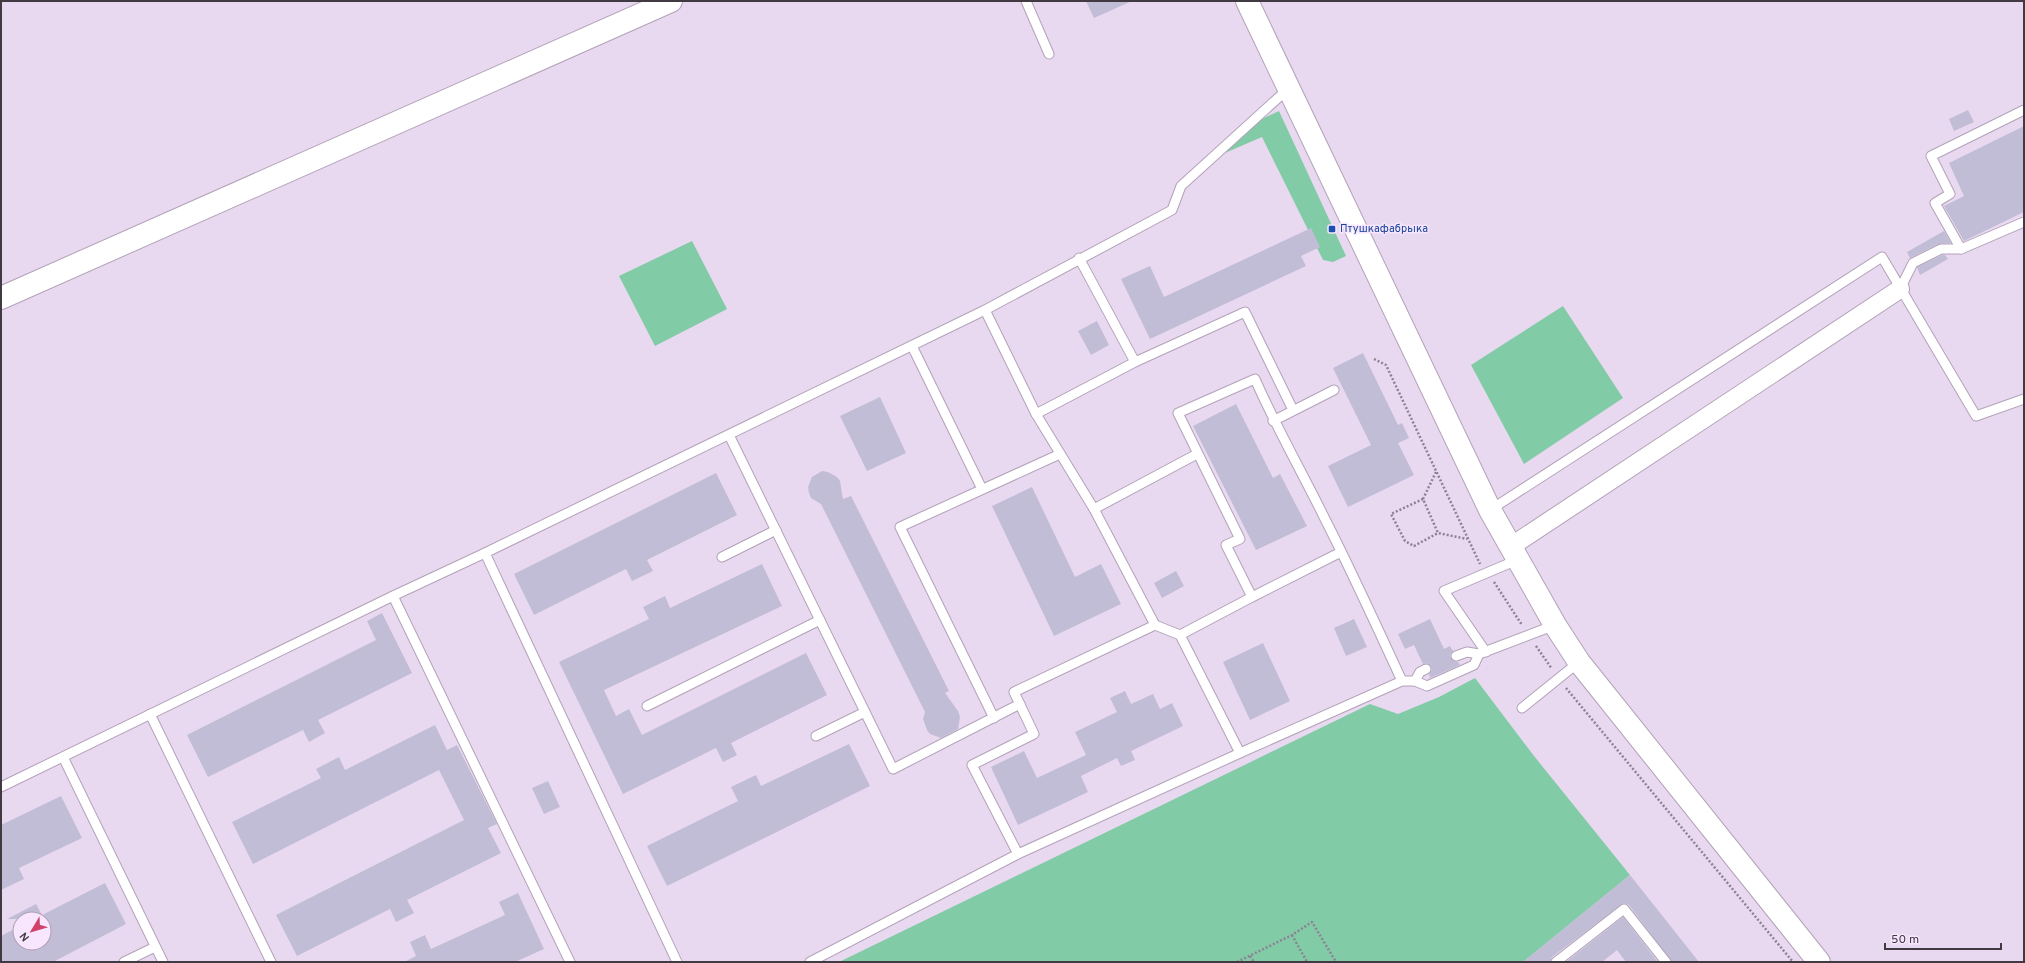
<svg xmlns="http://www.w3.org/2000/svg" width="2025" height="963" font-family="Overpass,sans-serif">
	<rect width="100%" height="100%" fill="#e9d9f0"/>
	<g fill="#82cba7">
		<path d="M1279,111L1346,256L1333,262L1323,260L1262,137L1211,159L1249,125Z"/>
		<path d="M692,241L727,309L655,346L619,276Z"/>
		<path d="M1563,306L1623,398L1524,464L1471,365Z"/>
		<path d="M1475,678L1534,756L1630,875L1523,962H839L1370,704L1398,714L1439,697Z"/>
	</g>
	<g fill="#c1bdd6">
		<path d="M1086,1H1132L1094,18Z"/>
		<path d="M1968,110L1974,122L1954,131L1949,119Z"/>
		<path d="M2024,126V212L1964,241L1944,206L1964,196L1949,163Z"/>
		<path d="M1311,228L1320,247L1301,256L1306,266L1150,339L1121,279L1150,266L1164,297Z"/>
		<path d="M1944,231L1951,243L1938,244L1910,258L1907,252Z"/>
		<path d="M1942,255H1945L1948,259L1920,275L1917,267Z"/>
		<path d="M1097,321L1109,345L1091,355L1078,331Z"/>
		<path d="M1363,353L1398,425L1402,423L1409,438L1398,443L1414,475L1348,507L1328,466L1371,445L1333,368Z"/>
		<path d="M880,397L906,453L867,471L840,416Z"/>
		<path d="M1236,404L1273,478L1280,474L1307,526L1256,550L1193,426Z"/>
		<path d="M822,471L828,472L837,477L840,481L843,499L851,496L949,691L945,693L958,711L960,717L958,729L941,738L930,734L927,730L923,719L925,712L821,504L811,498L809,493L808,487L812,477Z"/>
		<path d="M716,473L737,515L647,560L653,571L632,581L626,569L534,615L514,574Z"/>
		<path d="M1032,487L1075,577L1101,564L1121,604L1054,636L992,506Z"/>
		<path d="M762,564L782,606L604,690L616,716L629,709L642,735L806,653L827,695L731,743L737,755L723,762L716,748L623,794L559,662L649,619L643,607L665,596L670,608Z"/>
		<path d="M1176,571L1184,586L1162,598L1154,583Z"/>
		<path d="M382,613L412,673L318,720L325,733L309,742L303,730L208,777L187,735L376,640L367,621Z"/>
		<path d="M1354,619L1367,647L1346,656L1334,628Z"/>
		<path d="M1430,619L1444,649L1450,646L1453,651L1450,655L1451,658L1455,662H1458L1460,665L1430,678L1429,674L1432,670L1431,666L1427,663L1423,664L1414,645L1405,649L1398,634Z"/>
		<path d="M1263,643L1290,701L1250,720L1223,662Z"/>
		<path d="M1125,691L1131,704L1153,694L1160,709L1172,703L1183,726L1131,751L1135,760L1121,766L1117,758L1081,776L1088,792L1018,825L991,767L1024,751L1037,778L1086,755L1075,732L1117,712L1110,698Z"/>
		<path d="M435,725L447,750L457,745L497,824L488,828L501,853L407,900L414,913L396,922L390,909L297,956L276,915L464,820L439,770L253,864L232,822L321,778L316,769L339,757L345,770Z"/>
		<path d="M849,744L870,786L667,886L647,846L738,801L731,787L756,775L761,786Z"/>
		<path d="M548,781L560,807L544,814L532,788Z"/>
		<path d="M61,796L82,838L19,868L24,879L1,890V825Z"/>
		<path d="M1630,875L1699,962H1672L1629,905L1624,903L1552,957L1550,962H1523Z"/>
		<path d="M105,883L126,924L53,962H1V936L20,926V943H44V919H7L36,904L44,919V914Z"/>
		<path d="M518,893L544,949L515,962H404L416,956L410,942L425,935L431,949L505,915L499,902Z"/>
		<path d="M1623,917L1658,962H1626L1617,950L1602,962H1566Z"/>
	</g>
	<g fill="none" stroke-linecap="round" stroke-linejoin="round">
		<defs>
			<g id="lane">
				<path d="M1026,1L1049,54"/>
				<path d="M1961,249L1935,203L1950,194L1931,156L2024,110"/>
				<path d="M1900,289L1913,263L1941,249H1961L2024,222"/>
				<path d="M985,310L1172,210L1181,186L1289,88"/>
				<path d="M912,346L982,489"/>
				<path d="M1135,362L1245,312L1293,410"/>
				<path d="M1036,414L1135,362L1079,258"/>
				<path d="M1273,421L1334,390"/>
				<path d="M729,435L893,769L1020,704"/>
				<path d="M1490,510L1882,257L1976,416L2024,399"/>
				<path d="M1341,552L1252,597L1226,545L1240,539L1178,413L1255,379C1276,427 1302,472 1325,519C1352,572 1377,627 1402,681"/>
				<path d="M485,553L985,310L1036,414L1094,509"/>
				<path d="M722,557L776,530"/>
				<path d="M1155,625L1094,509L1197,454"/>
				<path d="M1180,635L1252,597"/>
				<path d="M1486,652L1444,591L1517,560"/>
				<path d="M1456,656L1467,652L1479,654L1555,625"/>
				<path d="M1415,681L1420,672L1426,669"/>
				<path d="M647,706L820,620"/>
				<path d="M1522,708L1579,662"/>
				<path d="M150,714L271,962"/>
				<path d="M994,718L900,527L1060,454"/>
				<path d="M816,736L865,712"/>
				<path d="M1240,753L1402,681H1415L1427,686L1474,665L1479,654"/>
				<path d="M63,757L163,962"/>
				<path d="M1,787L393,596"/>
				<path d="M124,962L155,947"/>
				<path d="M570,962L393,596L485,553L677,962"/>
				<path d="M810,962L1018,854L1240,753L1180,635L1155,625L1014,692L1034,734L972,765L1018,854"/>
				<path d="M1556,962L1624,909L1666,962"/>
			</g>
			<path id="street" d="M1510,547L1900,289"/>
			<g id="secondary">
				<path d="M1247,1L1490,510L1555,625L1579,662L1819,962"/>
				<path d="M1,298L671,1"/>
			</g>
		</defs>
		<use href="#lane" stroke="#b2a2b8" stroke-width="11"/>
		<use href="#street" stroke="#b2a2b8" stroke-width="20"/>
		<use href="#secondary" stroke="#b2a2b8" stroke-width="24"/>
		<g stroke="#8d8291" stroke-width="2.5" stroke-dasharray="2 2" stroke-linecap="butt">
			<path d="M1374,359L1386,365L1480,564"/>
			<path d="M1436,472L1423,499L1438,533L1467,539"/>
			<path d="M1423,499L1391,514L1405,541L1414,546L1438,533"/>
			<path d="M1494,582L1522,625"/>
			<path d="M1536,646L1552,669"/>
			<path d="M1566,688L1793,962"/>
			<path d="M1292,935L1307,962"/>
			<path d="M1250,956L1254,962"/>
			<path d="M1237,962L1292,935L1312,922L1336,962"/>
		</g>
		<use href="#lane" stroke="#fff" stroke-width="9"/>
		<use href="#street" stroke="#fff" stroke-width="18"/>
		<use href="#secondary" stroke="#fff" stroke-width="22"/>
	</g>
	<rect fill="#1a4fb4" stroke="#f7e6fd" stroke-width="1.5" x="1328" y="225" width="8" height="8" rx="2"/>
	<g text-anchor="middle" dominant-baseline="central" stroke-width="3" stroke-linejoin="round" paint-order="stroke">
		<g font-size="11" fill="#164399" stroke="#f7e6fd" text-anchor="start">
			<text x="1340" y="229">Птушкафабрыка</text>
		</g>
	</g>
	<rect width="2025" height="963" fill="none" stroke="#413a43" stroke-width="4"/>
	<g transform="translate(32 931) rotate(232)"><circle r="19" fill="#f7e6fd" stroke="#aea1b3"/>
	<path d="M0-3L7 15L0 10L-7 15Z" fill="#d1426a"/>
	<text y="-6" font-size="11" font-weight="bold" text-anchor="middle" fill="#413a43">N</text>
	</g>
	<path d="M1885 943v6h116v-6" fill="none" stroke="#413a43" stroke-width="2"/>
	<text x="1891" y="943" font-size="12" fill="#413a43" stroke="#f7e6fd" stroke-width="3" paint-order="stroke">50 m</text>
</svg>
